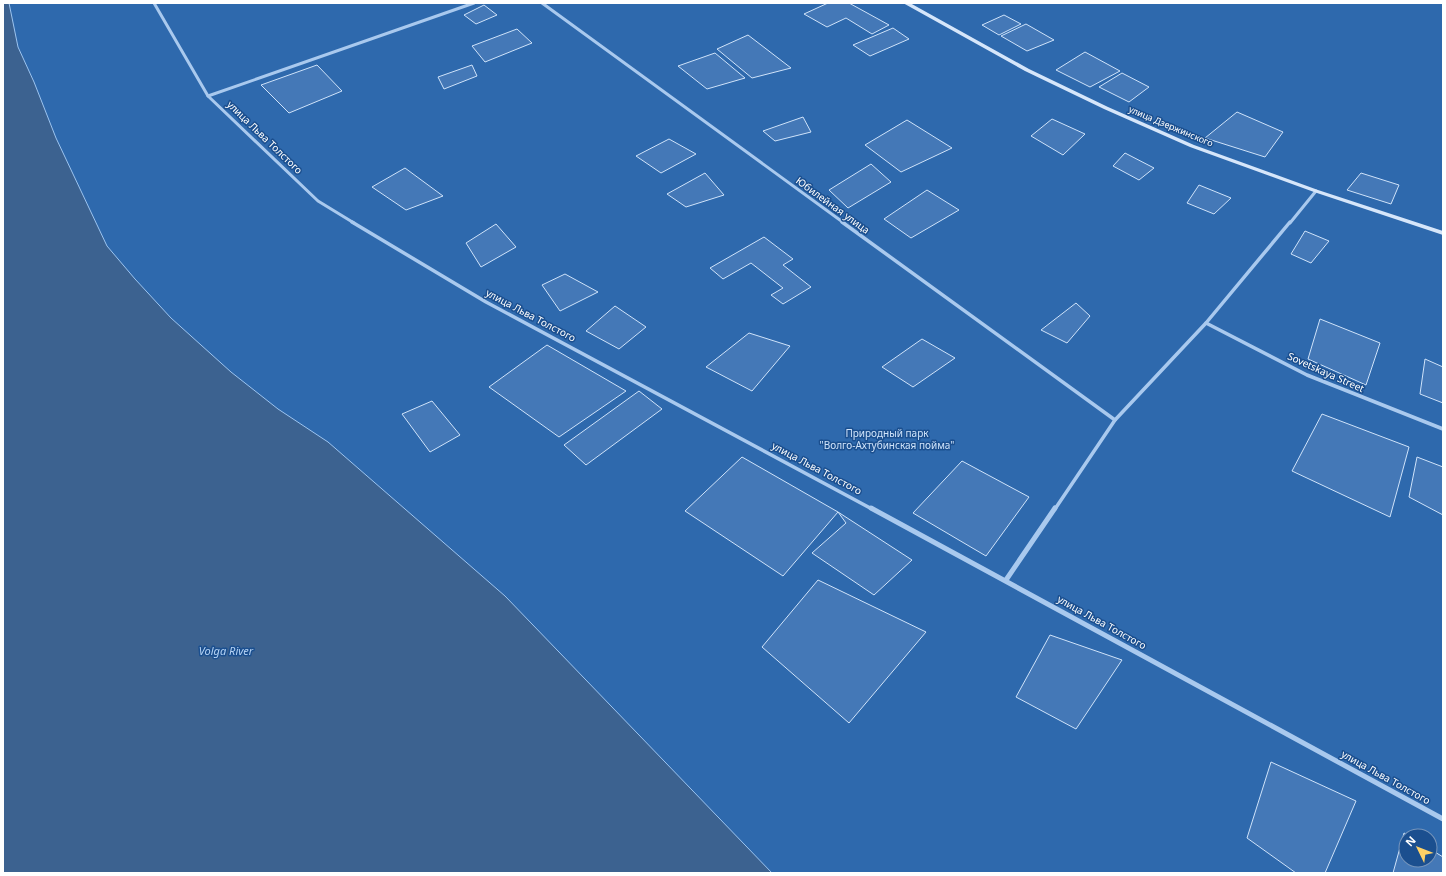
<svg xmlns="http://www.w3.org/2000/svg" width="1446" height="876" font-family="'Noto Sans',sans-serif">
	<rect width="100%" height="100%" fill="#1b4f8f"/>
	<path fill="#2e69ad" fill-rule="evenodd" d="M3,3H1443V873H598L3,158ZM1406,836H1430V860H1406Z"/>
	<path fill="#3c6290" stroke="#9cc4f0" d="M3,3H9L18,47L34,82L56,138L107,246L135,279L171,318L231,372L278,409L328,442L505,596L772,873H3Z"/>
	<g fill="#4478b7" stroke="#cfe3fa">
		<path d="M828,3H849L889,25L872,34L846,18L827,27L804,14Z"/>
		<path d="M484,5L497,15L476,24L464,15Z"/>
		<path d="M1004,15L1021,24L999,35L982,25Z"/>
		<path d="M1026,24L1054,40L1027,51L1001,36Z"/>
		<path d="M893,28L909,39L870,56L853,45Z"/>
		<path d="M517,29L532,43L485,62L472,46Z"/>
		<path d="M748,35L791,68L752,78L717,49Z"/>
		<path d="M1085,52L1120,71L1090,87L1056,70Z"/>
		<path d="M715,53L745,78L707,89L678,66Z"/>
		<path d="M317,65L342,91L289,113L261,85Z"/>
		<path d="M472,65L477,76L444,89L438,77Z"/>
		<path d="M1122,73L1149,87L1129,102L1099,87Z"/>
		<path d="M1237,112L1283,132L1265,157L1205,138Z"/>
		<path d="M803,117L811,132L775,141L763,131Z"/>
		<path d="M1052,119L1085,134L1063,155L1031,136Z"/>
		<path d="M907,120L952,148L901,172L865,145Z"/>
		<path d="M669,139L696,154L661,173L636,156Z"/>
		<path d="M1125,153L1154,168L1139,180L1113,166Z"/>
		<path d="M871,164L891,182L848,208L829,190Z"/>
		<path d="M405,168L443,196L406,210L372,187Z"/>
		<path d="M705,173L724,195L686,207L667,194Z"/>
		<path d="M1361,173L1399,185L1391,204L1347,190Z"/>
		<path d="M1199,185L1231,198L1214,214L1187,203Z"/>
		<path d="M927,190L959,210L911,238L884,219Z"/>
		<path d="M496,224L516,247L481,267L466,243Z"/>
		<path d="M1305,231L1329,241L1311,263L1291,254Z"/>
		<path d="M764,237L793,259L783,265L811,287L783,304L771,295L783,288L751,263L723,279L710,268Z"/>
		<path d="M565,274L598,292L560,311L542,285Z"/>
		<path d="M1076,303L1090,316L1067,343L1041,330Z"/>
		<path d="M615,306L646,327L619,349L586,331Z"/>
		<path d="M1320,319L1380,343L1366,385L1308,359Z"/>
		<path d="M749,333L790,346L752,391L706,367Z"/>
		<path d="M922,339L955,358L913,387L882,367Z"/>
		<path d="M547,345L626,391L559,437L489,387Z"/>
		<path d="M1425,359L1443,367V403L1420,394Z"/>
		<path d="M639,391L662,409L586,465L564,445Z"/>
		<path d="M432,401L460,435L430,452L402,414Z"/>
		<path d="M1322,414L1409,447L1390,517L1292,471Z"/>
		<path d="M742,457L838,512L783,576L685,511Z"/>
		<path d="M1417,457L1443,467V515L1409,497Z"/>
		<path d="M962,461L1029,497L986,556L913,513Z"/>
		<path d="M838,512L912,560L874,595L812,553L846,523Z"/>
		<path d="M818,580L926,632L849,723L762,647Z"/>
		<path d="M1050,635L1122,660L1076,729L1016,697Z"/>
		<path d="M1271,762L1356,801L1325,873H1296L1247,838Z"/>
		<path d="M1404,833L1410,836H1406V860H1430V849L1443,857V873H1393Z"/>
	</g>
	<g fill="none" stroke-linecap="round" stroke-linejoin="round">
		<g stroke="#a9c9ee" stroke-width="3">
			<path d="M154,3L208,96L318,201L354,223"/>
			<path d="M542,3L844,223"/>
			<path d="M208,96L474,3"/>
			<path d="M1290,223L1316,191"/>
		</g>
		<g stroke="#a9c9ee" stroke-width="3.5">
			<path d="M352,222L486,302L872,509"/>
			<path d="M842,222L1115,420"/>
			<path d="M1206,323L1307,375L1443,429"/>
			<path d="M1055,509L1115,420L1206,323L1290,222"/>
		</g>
		<g stroke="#a9c9ee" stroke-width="5">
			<path d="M871,508L1443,819"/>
			<path d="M1006,580L1055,508"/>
		</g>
		<path fill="#d6e6fa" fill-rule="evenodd" d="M903,3H910L1029,69L1108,107L1194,145L1318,190L1443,231V235L1314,192L1190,147L1104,109L1025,71Z"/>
	</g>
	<g text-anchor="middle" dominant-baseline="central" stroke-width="3" stroke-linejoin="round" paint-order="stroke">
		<g font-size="9" fill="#fff" stroke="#1b4f8f">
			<text transform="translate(1171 126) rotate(23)">улица Дзержинского</text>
		</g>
		<g font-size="10" fill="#fff" stroke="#1b4f8f">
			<text transform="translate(265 137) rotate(44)">улица Льва Толстого</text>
			<text transform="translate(833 205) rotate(36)">Юбилейная улица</text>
			<text transform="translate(531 315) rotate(28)">улица Льва Толстого</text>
			<text transform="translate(1326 372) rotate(24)">Sovetskaya Street</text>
			<text transform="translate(817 468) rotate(28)">улица Льва Толстого</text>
			<text transform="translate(1102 622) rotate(29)">улица Льва Толстого</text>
			<text transform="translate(1386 777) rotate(29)">улица Льва Толстого</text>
		</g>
		<g font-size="10" fill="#cfe3fa" stroke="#1b4f8f">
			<text x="887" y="433">Природный парк<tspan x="887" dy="12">"Волго-Ахтубинская пойма"</tspan></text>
		</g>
		<g font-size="11" font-style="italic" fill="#b5d3f5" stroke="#1b4f8f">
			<text x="226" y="650">Volga River</text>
		</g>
	</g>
	<rect width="1446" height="876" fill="none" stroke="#ffffff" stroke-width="8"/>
	<g transform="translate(1418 848) rotate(313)"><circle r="19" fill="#1b4f8f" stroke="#7695bc"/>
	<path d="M0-3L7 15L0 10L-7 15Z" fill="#ffd166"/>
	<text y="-6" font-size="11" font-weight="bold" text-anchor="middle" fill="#ffffff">N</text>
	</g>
</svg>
